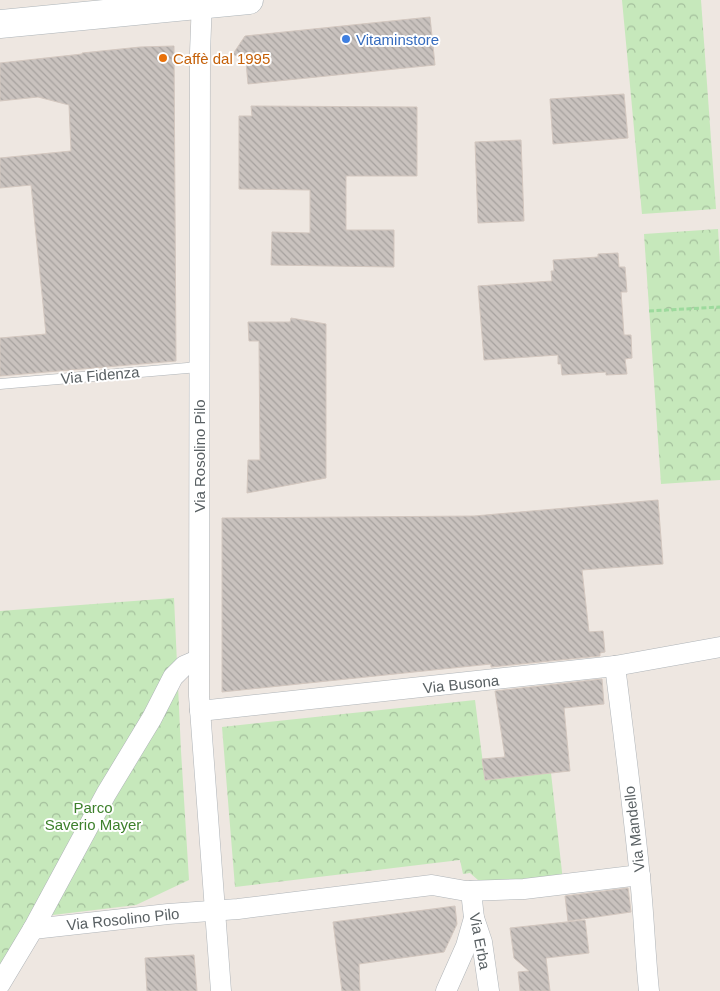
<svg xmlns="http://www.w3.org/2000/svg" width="720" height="991" font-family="Helvetica,sans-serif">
	<defs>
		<pattern id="park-crowns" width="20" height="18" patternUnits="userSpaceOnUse" patternTransform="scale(1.25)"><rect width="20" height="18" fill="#c6e8bb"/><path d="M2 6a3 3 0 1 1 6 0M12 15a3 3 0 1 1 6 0" fill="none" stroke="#a4bf9c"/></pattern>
		<pattern id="building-back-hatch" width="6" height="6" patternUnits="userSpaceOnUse" patternTransform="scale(1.25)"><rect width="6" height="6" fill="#c9c2be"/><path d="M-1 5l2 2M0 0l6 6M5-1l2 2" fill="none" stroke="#a6a19e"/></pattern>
	</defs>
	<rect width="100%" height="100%" fill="#eee7e1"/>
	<g fill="url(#park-crowns)">
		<path d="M622,0H701L716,209L642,214Z"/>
		<path d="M718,229L720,264V480L661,484L644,234Z"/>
		<path d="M174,598L181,751L189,880L136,905L28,918L0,968V611Z"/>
		<path d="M475,700L485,780L551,773L563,881L485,882L478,880L470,873L463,874L460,860L235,887L222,727Z"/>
	</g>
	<g fill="url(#building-back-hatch)" stroke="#d3c7bf">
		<path d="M430,17L435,65L248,84L246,62L233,54L245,36Z"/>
		<path d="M174,46L176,361L0,376V338L46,334L31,185L0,188V158L71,151L69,105L38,97L0,101V63L82,54V53L140,47Z"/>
		<path d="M624,94L628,138L553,144L550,99Z"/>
		<path d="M251,106L417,107V176H346V230H394V267L271,265L272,232L310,233V190L239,189V116H252Z"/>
		<path d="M521,140L524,221L478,223L475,142Z"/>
		<path d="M618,253L619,267H625L627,292H621L624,335H631L632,358L625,359L627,374L606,375V372L562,375L561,364H558V355L484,360L478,286L552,281L551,271H554L553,260L598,257V254Z"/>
		<path d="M291,318L326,324V478L247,493L248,460H260L259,341H249L248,322H290Z"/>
		<path d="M658,500L663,564L582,570L589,632L603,631L605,652L600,653V656L491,667V664L222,692V518L474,516Z"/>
		<path d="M602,679L604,704L564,708L570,771L485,780L482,759L505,757L495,691Z"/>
		<path d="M628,888L631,912L568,921L565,896Z"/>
		<path d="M455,906L457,924L444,952L359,964L360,991H342L333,922Z"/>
		<path d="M585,920L589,953L546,958L550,991H520L518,972L529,971L514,958L510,928Z"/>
		<path d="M194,955L197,991H147L145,958Z"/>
	</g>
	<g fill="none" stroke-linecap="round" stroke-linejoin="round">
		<defs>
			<path id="lane" d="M0,384L199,367"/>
			<g id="street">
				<path d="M202,0L200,53L199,696L221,991"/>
				<path d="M615,666C624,737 633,807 640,878C644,915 645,953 649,991"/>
				<path d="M200,711L615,666L720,647"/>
				<path d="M471,891L474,918L482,942L489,991"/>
				<path d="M33,929L168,914L238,909L432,885L466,891L524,889L640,875"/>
				<path d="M0,984L33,929L106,794L152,718L173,677L184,666L198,660"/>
				<path d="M446,991L466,946L474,918"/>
			</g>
			<path id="secondary" d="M0,24L249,0"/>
		</defs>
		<use href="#lane" stroke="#afb4b8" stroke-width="11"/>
		<use href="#street" stroke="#afb4b8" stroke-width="21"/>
		<use href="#secondary" stroke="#adb4b8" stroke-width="29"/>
		<path stroke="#9dda9d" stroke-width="3" stroke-dasharray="5 2.5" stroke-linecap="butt" d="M649,311L720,307"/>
		<use href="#lane" stroke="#fff" stroke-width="10"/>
		<use href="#street" stroke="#fff" stroke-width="20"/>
		<use href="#secondary" stroke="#fff" stroke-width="28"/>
	</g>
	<circle fill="#3f7fe0" stroke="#fff" stroke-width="2" cx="346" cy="39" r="5"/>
	<circle fill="#e8710a" stroke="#fff" stroke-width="2" cx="163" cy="58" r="5"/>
	<g text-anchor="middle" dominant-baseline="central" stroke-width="4" stroke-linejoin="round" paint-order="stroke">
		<g font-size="15" fill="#366cbe" stroke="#fff" text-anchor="start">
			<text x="356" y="39">Vitaminstore</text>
		</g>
		<g font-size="15" fill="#c56008" stroke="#fff" text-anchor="start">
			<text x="173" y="58">Caffè dal 1995</text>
		</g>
		<g font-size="15" fill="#596063" stroke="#fff">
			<text transform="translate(100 375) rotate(-5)">Via Fidenza</text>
			<text transform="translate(199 456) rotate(-90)">Via Rosolino Pilo</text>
			<text transform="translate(461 684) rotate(-6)">Via Busona</text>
			<text transform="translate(634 829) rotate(-97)">Via Mandello</text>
			<text transform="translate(123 919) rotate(-6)">Via Rosolino Pilo</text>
			<text transform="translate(480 941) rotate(79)">Via Erba</text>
		</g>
		<g font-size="15" fill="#3d802c" stroke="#fff">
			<text x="93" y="807">Parco<tspan x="93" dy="17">Saverio Mayer</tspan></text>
		</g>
	</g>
</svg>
